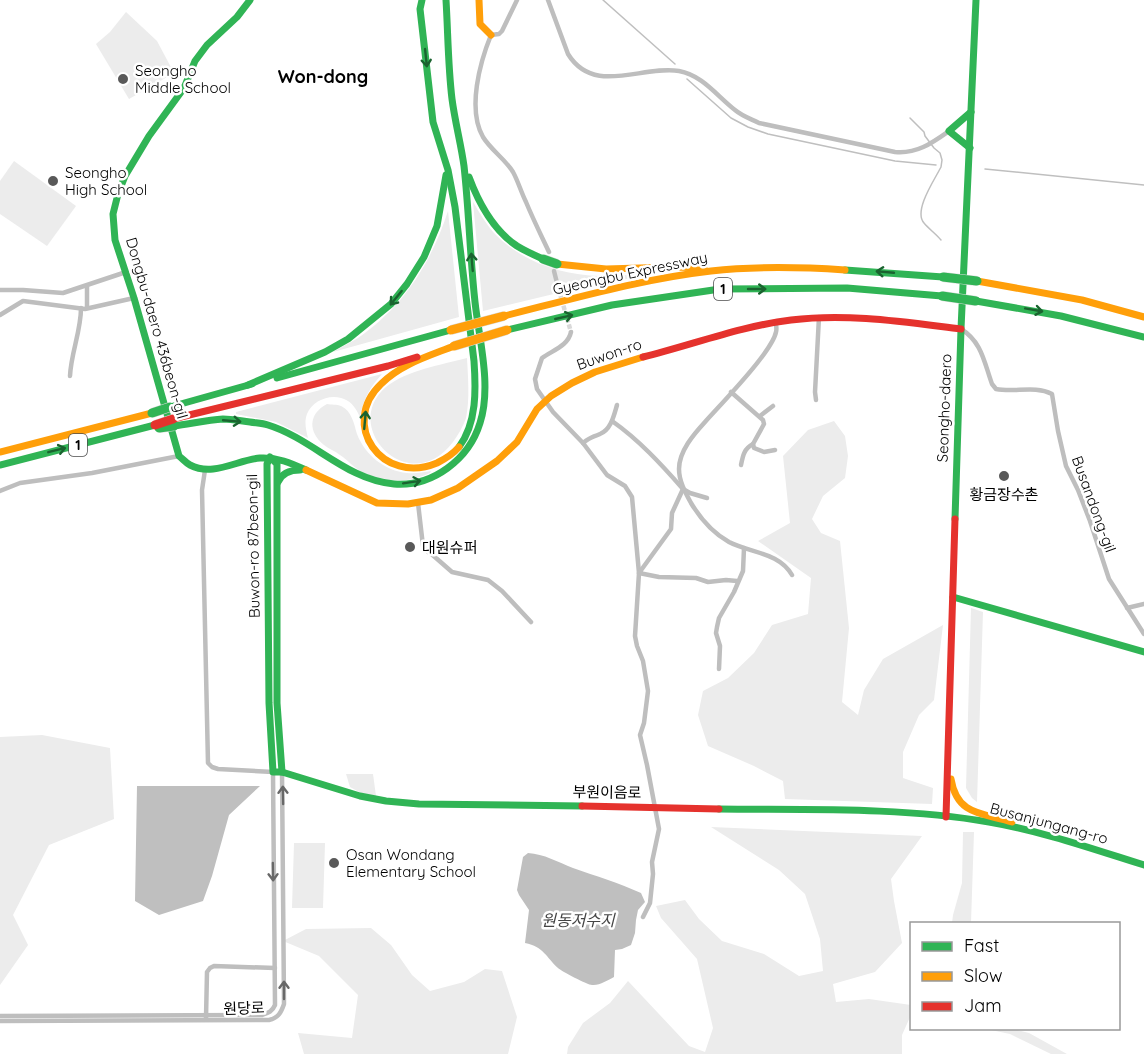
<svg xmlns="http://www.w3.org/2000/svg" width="1144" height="1054" font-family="Quicksand,'Noto Sans KR',sans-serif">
	<rect width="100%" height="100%" fill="#fff"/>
	<g fill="#ececec">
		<path d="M126,12L157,41L174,73L129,99L96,44L110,32Z"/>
		<path d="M14,161L76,206L47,246L0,214V181Z"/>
		<path d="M473,202C479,212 486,224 494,233C522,262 561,275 600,276C612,276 625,274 637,276L636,277L562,292L483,311Z"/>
		<path d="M448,211L459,317L333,352C341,347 350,343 358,338C404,306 431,263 448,211Z"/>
		<path d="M467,358C468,378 470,399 466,418C463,427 458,435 453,442C410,500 339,427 386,387C407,370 441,365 467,358Z"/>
		<path d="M382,374C370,387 363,400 360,417C357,411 354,405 348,401C334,392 313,399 307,414C304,422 306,430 308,438L276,422L236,414V412Z"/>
		<path d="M327,404C331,405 337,404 341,406C352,411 354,424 357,434C365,455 385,471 407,473C415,474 424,472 431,471L430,473C416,479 404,482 389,480C381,478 370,476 362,472C354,468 348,460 340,455C335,451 329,449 324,445C308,432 308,414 327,404Z"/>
		<path d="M834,421L845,436L848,456L845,478L823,496L812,519L821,533L840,541L849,628L842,702L858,715L864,690L883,659L943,625L934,700L919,715L903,752V778L933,788L932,804L785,799L783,781L754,766L708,746L698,715L703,691L728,678L754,653L772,625L808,614L811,578L758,541L790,523L783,456L808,430Z"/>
		<path d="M971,608L983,612L977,802L972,798L966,788Z"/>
		<path d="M42,735L110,748L114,819L49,845L13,915L28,945L0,985V737Z"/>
		<path d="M346,774H373L376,796L361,793L350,787Z"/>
		<path d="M711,827L922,836L891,879L894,901L902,943L875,972L833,984L836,1002L869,999L911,1005V1015L902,1035V1054H567L568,1047L583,1023L610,1003L628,981L689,1046L705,1052L713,1028L697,959L661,918L656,906L685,900L699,919L722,941L764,954L799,976L823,971L820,939L805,894L779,870Z"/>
		<path d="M963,832H974L971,923H952L953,915L962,883Z"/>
		<path d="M294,843H325L323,908H292Z"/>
		<path d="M371,928L391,945L412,975L430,991L464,982L485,969L502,971L517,1017L508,1054H304L298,1033L352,1038L358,995L319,956L283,941L306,929Z"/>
		<path d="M986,1029H1013L1029,1033L1067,1054H1051L1010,1034Z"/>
	</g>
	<g fill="#bfbfbf">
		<path d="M137,786H260L229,815L212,876L203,901L159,915L135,901Z"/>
		<path d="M528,853C544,854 558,862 573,868C596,876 619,883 641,893L645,902L638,910L636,920L635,933L631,945L622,949L615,950L614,977C608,980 599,986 592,985C588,985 561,971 558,968C546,957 544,947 525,943L529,910L519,895L517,890L523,857Z"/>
	</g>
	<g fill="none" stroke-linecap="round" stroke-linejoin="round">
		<g stroke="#bfbfbf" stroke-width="1.5">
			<path d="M603,0L675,64"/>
			<path d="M687,79L731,118L748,127L768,134L895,161L936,165"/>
			<path d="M910,118L924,132L925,136L934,148L940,153L942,160L941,167C935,179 913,211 924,223C929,229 936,234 941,240"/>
			<path d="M985,169L1144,185"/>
		</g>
		<path stroke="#d9d9d9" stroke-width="4.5" stroke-dasharray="4.5 2" stroke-linecap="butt" d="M558,287L571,332"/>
		<g stroke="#bebebe" stroke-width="4.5">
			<path d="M517,0L502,31L499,34L491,35C480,62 467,109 483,137C491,150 505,159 513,172C518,181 521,192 526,202C533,219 541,235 549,252"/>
			<path d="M548,0L568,54C594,96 641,65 679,71C702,75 717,96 735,110C742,116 751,119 759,123L895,152C917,154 932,143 949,131"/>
			<path d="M554,271L558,287"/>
			<path d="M87,286V308"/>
			<path d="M0,290H23L63,293L126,272"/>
			<path d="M0,315L23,301L85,309L134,298"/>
			<path d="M776,323C776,326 777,329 776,332C772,352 721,404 705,422C694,434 679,451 679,469C679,481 685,492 691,503C700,518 713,533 729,542C750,553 779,552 792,575"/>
			<path d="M961,329C982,342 984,362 992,384L996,389C1015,393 1034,385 1052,394L1058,431L1066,466L1078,490L1090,521L1109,579L1144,634"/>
			<path d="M571,332C568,346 553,350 542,358L535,379L537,389L553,412L583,443L607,475L625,486L632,497L639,573L635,636L637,646L643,661L648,691L644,723L640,735L647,765L659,829L652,862L653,874L650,903L643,917"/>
			<path d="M70,376C71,353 81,331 81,308"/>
			<path d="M731,392L763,420L764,424L753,444L754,448L764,452L775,450"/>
			<path d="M816,400L815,392L819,317"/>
			<path d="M760,416L773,406"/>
			<path d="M612,421C639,440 661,464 683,489L690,493L707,498"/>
			<path d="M583,443C592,436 591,438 600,434C611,430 614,415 617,405"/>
			<path d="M741,465C743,455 744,449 753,444"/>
			<path d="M683,489L672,513L671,529L639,573L659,577L696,578L708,582L726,580L737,581"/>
			<path d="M0,491L20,483L92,473L179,456"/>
			<path d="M418,503L423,546L428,552"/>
			<path d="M428,551L452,572L488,580L502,591L531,622"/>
			<path d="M1127,608L1144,604"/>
			<path d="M719,669L720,646L716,633L717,627L719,618L734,592L743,571L744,548"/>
			<path d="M0,1016L262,1015C268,1013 272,1012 275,1005L273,772L218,769L212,767L208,763L202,490L205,470"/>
			<path d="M206,1018L207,972L210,968L214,966L275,968"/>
			<path d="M0,1021L269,1020C278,1018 281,1013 284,1004L282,772"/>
		</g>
		<g stroke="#30b455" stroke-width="7">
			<path d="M250,0L237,17L207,45L195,61L184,88L149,136L125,176L118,194L113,214L115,240L134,298L179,456C183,459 186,463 190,465C213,477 237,460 260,458C277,457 291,463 306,470"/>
			<path d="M422,0L420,9L433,122L448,170L455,207L474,361C476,389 477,423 459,447"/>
			<path d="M970,148L949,131L971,112"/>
			<path d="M469,177C479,204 493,230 517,246C525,251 534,255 543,259"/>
			<path d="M845,270L943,277"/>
			<path d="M976,301L1061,316L1144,337"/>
			<path d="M507,330L612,305L720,289L847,288L942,296"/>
			<path d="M277,378L451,330"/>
			<path d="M248,385L325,352L348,339L391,304L407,284L424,257L437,226L446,175"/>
			<path d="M170,407L252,384"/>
			<path d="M174,426C190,424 207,420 223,419C232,419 241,421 250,422C256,423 262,423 268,425C313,439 346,480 394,484C433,487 469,459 480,423C492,386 479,339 475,302C470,257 469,211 464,166C461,144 455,122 452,99C448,66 448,33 446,0"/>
			<path d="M270,457L267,464L269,703L273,772H282L360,796L386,801L419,804L582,806"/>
			<path d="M272,459L277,464V703L282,772"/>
			<path d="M0,465L155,425"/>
			<path d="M278,482C282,473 290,470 300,470"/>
			<path d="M955,519L961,329L976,0"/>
			<path d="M953,597L1144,652"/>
			<path d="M719,809C809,810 901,807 989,822C1042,831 1093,849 1144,865"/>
		</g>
		<g stroke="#ff9f0a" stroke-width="7">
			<path d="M479,0L480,24L491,35"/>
			<path d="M557,264L606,269L674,267L704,268"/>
			<path d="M977,281L1082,300L1144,317"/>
			<path d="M504,316C572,299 641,279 711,271C755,266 800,267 845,270"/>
			<path d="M454,346C429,356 401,364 381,384C339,424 382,486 437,463C445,459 453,454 459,447"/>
			<path d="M0,452L152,413"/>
			<path d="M306,470L377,503L408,504L431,500L458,488L497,461L517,442L537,409L551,396L572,383L595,372L643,357"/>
			<path d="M951,779C957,816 983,813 1012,822"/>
		</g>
		<g stroke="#e5322d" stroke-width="7">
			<path d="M643,357C692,345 741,326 791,320C848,313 904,322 961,329"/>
			<path d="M173,419L388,366L417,357"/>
			<path d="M582,806L719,809"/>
			<path d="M946,817L955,519"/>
		</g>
		<defs>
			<g id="fast-bridge">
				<path d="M543,259L557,264"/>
				<path d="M943,277L977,281"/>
				<path d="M942,296L976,301"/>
				<path d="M152,413L170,407"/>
				<path d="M159,428L174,426"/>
			</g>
			<g id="slow-bridge">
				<path d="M451,330L504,316"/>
				<path d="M454,346L507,330"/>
			</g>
			<path id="jam-bridge" d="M155,425L173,419"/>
		</defs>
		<use href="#fast-bridge" stroke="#dbdbdb" stroke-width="10" stroke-linecap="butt"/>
		<use href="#slow-bridge" stroke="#dbdbdb" stroke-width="10" stroke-linecap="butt"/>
		<use href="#jam-bridge" stroke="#dbdbdb" stroke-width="10" stroke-linecap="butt"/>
		<use href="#fast-bridge" stroke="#30b455" stroke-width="9"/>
		<use href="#slow-bridge" stroke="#ff9f0a" stroke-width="9"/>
		<use href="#jam-bridge" stroke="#e5322d" stroke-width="9"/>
	</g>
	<defs><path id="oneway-shaft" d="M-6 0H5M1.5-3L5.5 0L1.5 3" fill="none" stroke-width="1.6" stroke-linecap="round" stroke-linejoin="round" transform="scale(1.5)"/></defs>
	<g stroke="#1a632f">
		<use href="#oneway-shaft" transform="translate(426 58) rotate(84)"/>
		<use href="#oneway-shaft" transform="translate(472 262) rotate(-95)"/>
		<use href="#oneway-shaft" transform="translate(885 272) rotate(-175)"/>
		<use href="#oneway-shaft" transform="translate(757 289)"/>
		<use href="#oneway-shaft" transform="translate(396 298) rotate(129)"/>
		<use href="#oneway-shaft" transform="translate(1034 310) rotate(10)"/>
		<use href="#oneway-shaft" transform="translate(564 317) rotate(-13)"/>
		<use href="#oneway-shaft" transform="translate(365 420) rotate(-85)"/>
		<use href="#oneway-shaft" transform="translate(232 421) rotate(5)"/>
		<use href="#oneway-shaft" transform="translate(57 450) rotate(-14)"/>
		<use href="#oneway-shaft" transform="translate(412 482) rotate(-9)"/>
	</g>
	<g stroke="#686868">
		<use href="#oneway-shaft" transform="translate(283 795) rotate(-91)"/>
		<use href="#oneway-shaft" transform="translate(273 872) rotate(89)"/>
		<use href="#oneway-shaft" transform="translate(284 990) rotate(-90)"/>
	</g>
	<g fill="#595959" stroke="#fff" stroke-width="2">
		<circle cx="123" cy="79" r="6"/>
		<circle cx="53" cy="181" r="6"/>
		<circle cx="1004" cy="476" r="6"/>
		<circle cx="410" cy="547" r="6"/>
		<circle cx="334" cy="863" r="6"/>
	</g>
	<g text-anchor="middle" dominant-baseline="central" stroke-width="5" stroke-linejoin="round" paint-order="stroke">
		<g fill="#fff" stroke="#4c4c4c" stroke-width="1.5">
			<rect x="714" y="278" width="18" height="22" rx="4.5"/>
			<rect x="69" y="434" width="18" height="22" rx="4.5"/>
		</g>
		<g font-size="14" font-weight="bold" fill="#000">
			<text x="723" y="289">1</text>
			<text x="78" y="445">1</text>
		</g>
		<g font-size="15" fill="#000" stroke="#fff" text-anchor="start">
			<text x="135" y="70">Seongho<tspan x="135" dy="17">Middle School</tspan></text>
			<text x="65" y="172">Seongho<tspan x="65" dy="17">High School</tspan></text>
			<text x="1004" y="494" text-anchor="middle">황금장수촌</text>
			<text x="422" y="547">대원슈퍼</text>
			<text x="346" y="854">Osan Wondang<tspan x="346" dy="17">Elementary School</tspan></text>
		</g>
		<g font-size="15" fill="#000" stroke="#fff">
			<text transform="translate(630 273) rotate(-12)">Gyeongbu Expressway</text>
			<text transform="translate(157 328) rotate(74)">Dongbu-daero 436beon-gil</text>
			<text transform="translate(609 354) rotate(-19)">Buwon-ro</text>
			<text transform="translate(944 408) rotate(-88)">Seongho-daero</text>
			<text transform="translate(1094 504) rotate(70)">Busandong-gil</text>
			<text transform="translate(253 546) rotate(-91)">Buwon-ro 87beon-gil</text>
			<text transform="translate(607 792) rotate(1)">부원이음로</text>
			<text transform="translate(1049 823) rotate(15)">Busanjungang-ro</text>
			<text transform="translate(244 1008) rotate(-2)">원당로</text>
		</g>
		<g font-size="16" font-style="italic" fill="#444" stroke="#fff">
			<text x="578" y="920">원동저수지</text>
		</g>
		<g font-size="18" font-weight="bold" fill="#000" stroke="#fff">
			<text x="323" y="76">Won-dong</text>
		</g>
	</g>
	<rect x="910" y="922" width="210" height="108" fill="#ffffff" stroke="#999999" stroke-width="1.5"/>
	<rect x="922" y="942" width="30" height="9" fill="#30b455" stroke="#999999" stroke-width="1.5"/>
	<text x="964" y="952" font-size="18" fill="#000000">Fast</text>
	<rect x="922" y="972" width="30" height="9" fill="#ff9f0a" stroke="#999999" stroke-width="1.5"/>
	<text x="964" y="982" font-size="18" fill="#000000">Slow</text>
	<rect x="922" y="1002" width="30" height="9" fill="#e5322d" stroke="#999999" stroke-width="1.5"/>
	<text x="964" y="1012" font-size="18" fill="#000000">Jam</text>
</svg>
